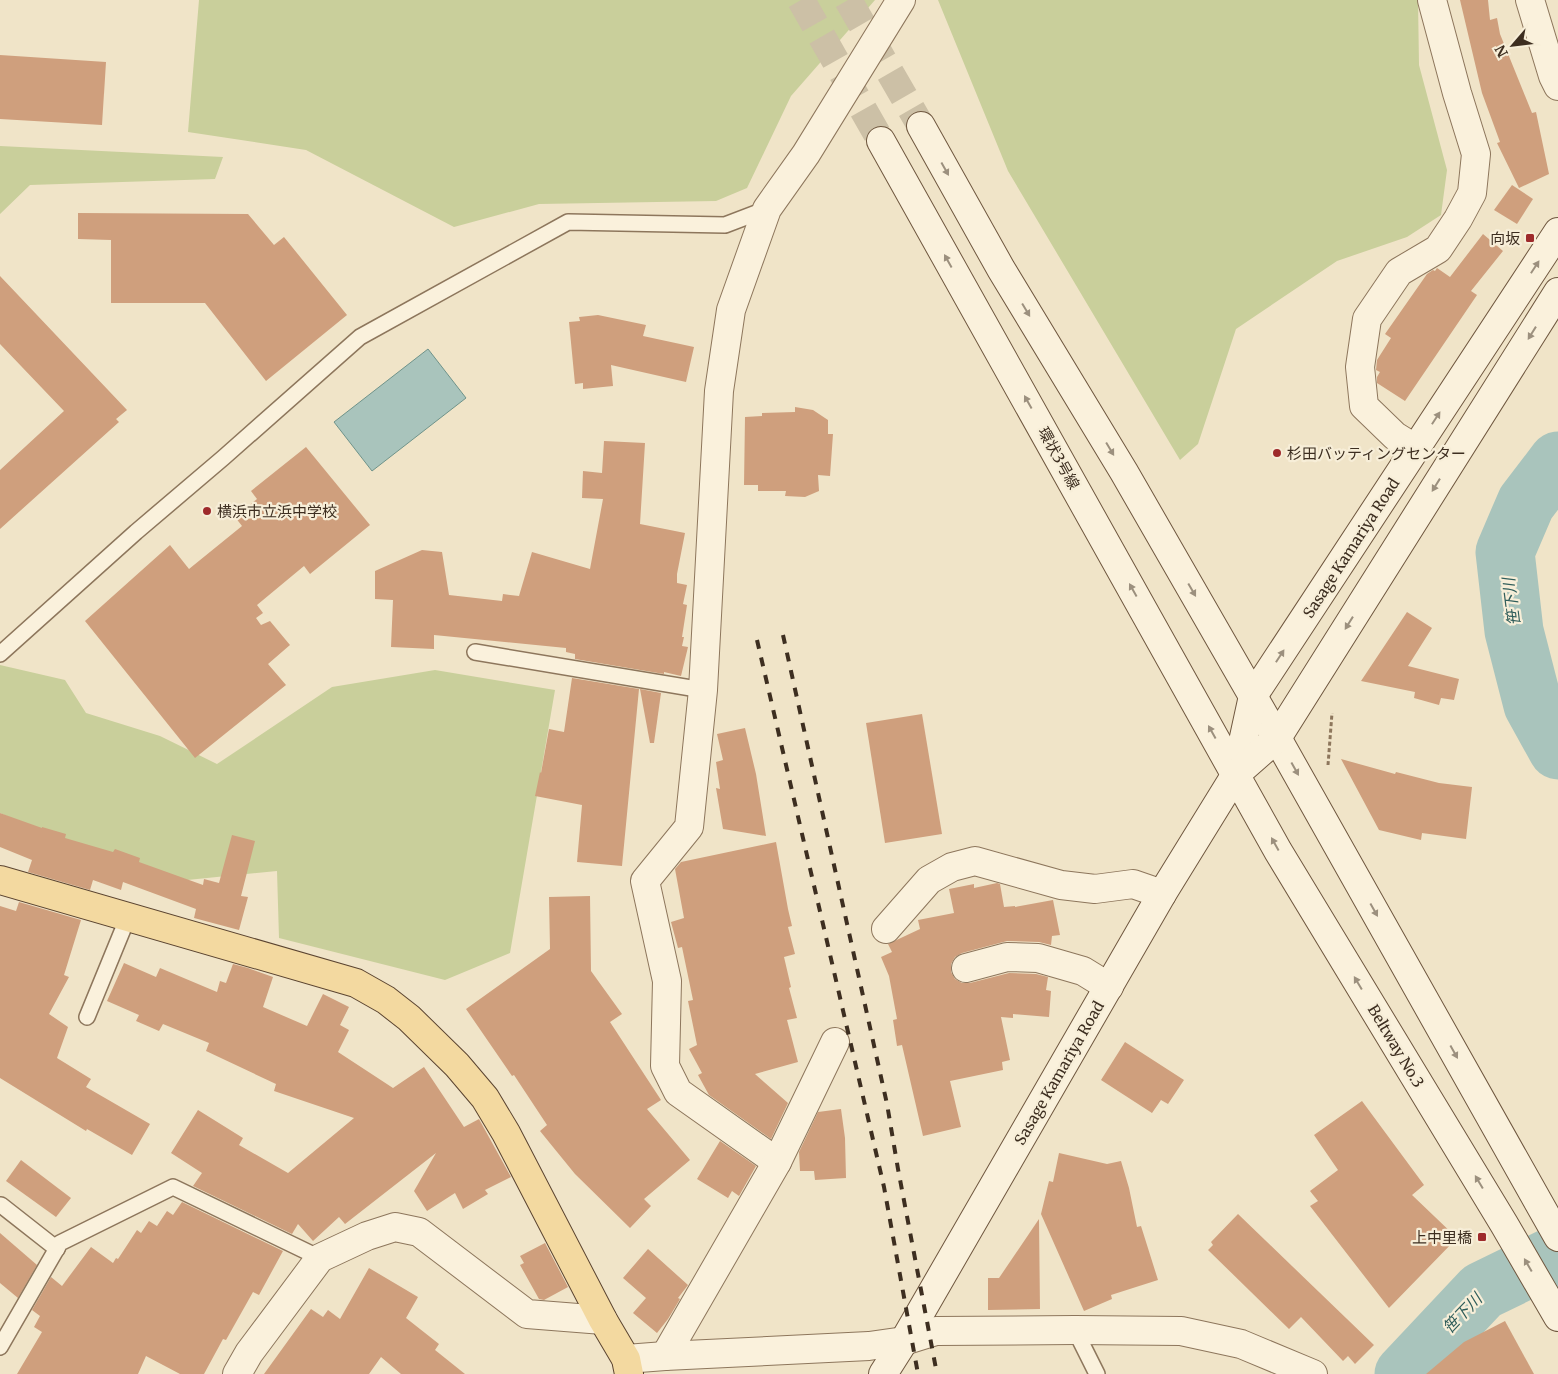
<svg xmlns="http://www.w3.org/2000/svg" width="1558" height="1374" font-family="Merriweather,'Noto Sans JP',serif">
	<rect width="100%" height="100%" fill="#f0e4c8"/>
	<g fill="#c9cf9b">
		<path d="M199,0H875L791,96L747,188L716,201L539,204L454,227L306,150L188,132Z"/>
		<path d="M938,0H1418L1419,65L1447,170L1441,215L1407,237L1337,261L1236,329L1198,444L1180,460L1008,171Z"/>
		<path d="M0,146L223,157L215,179L30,185L0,214Z"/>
		<path d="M0,665L65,680L86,713L160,736L217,764L332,687L435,670L555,690L510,953L445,980L279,938L277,871L158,883L0,813Z"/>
	</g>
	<path fill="#a9c4bc" stroke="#6f938a" d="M428,349L466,398L372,471L334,422Z"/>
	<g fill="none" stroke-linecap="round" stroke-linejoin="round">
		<g stroke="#a9c4bc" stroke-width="59">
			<path d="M1558,461L1526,503L1505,552L1514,631L1533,705L1558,750"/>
			<path d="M1404,1374L1482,1291L1558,1254"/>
		</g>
	</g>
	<g fill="#cf9f7d">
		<path d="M1460,0H1488L1490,20L1497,18L1500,34L1532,113L1536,112L1549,174L1519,188L1497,143L1500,142L1482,93Z"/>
		<path d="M0,55L106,62L102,125L0,119Z"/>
		<path d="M1512,185L1533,199L1517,224L1494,210Z"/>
		<path d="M78,213L248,214L274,245L284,237L347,315L266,381L205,303H111V240L78,239Z"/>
		<path d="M1483,234L1503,251L1471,291L1477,295L1405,401L1377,383V377L1380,372L1376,370L1377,360L1391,338L1385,334L1427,274L1433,270L1435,271L1437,268L1450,277Z"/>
		<path d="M0,276L127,410L116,419L119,422L0,529V470L64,411L0,344Z"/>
		<path d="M598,315L646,325L643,336L694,347L686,382L611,365L613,386L583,389V383L575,384L569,322L580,321L579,317Z"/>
		<path d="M795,407L813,410L828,420V434H833L830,476L818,475L819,491L805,497L785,496L786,491H758V485H744L745,417L762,416V413L795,412Z"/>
		<path d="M604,441L645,443L640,524L685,533L677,574V583L687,585L683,604L687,605L682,637H684L682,646L688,647L681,676L664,672V674L575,659V654L566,652V648L434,635V649L391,647L393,600L375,599V571L422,550L442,552L449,595L502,601L503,594L519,596L532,552L590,569L603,499L582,498L583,471L602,473Z"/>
		<path d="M306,447L370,525L310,574L304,566L257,605L263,613L256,618L261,625L270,621L290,645L268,664L286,685L195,758L85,621L170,545L189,569L242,526L235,517L257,499L251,491Z"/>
		<path d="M1407,612L1432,628L1408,666L1459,679L1454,700L1441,698L1439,705L1414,698L1415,692L1361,681Z"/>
		<path d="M572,678L639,689L622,866L577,862L582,805L535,796L540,772L541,773L549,729L564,732Z"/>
		<path d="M640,689L661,693L654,743H650Z"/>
		<path d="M922,714L942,834L885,843L866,723Z"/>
		<path d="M745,728L756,774L766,836L723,829L716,788L720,789L716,762L723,760L717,734Z"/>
		<path d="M1341,759L1395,774L1396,772L1439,783L1472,787L1466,839L1422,833L1421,840L1379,830Z"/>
		<path d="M0,813L42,828V827L66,834L65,838L113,852L115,849L140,858L139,862L203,885L204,879L219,883L232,835L255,841L241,896L248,897L239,930L194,918L196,909L123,882L121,890L93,880L90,890L28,872L32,860L0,847Z"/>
		<path d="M776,842L788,909L792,926L788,927L795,954L784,957L791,987L789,988L797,1018L787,1020L798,1062L755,1074L788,1103L771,1139L709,1095L698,1075L702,1073L689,1049L697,1045L688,1001L693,1000L682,947L678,948L671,922L684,918L675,869L681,862Z"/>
		<path d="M997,883L1000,884L1004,907L1015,906V907L1053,900L1060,935L1052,936L1051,945L1039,942L1007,941L962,953L955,957L951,964V972L955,979L962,983H970L1009,973L1036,974L1048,977L1046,990L1051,991L1049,1017L1013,1014V1018L1001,1017L1010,1060L1002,1062L1003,1070L950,1081L961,1127L923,1136L902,1045L897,1046L893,1020L897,1019L889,976L881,957L892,952L888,944L920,929L918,920L954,913L949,889L974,884V888Z"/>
		<path d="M590,896L591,971L622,1014L610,1022L661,1100L647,1109L690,1160L644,1199L651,1206L630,1228L575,1174L540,1131L547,1125L514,1075L512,1076L466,1009L550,949L549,897Z"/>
		<path d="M19,902L81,920L64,975L69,977L49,1014L68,1027L57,1058L91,1079L86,1087L150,1124L132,1155L87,1129L86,1131L0,1078V906L16,911Z"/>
		<path d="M124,963L156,977L160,968L217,992L220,981L226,983L233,964L248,968L273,977L263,1007L307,1026L323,994L349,1007L340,1025L349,1030L338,1052L393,1088L424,1067L464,1127L479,1119L511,1177L485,1190L488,1194L463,1209L455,1193L427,1211L414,1191L436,1153L345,1224L339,1217L313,1241L298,1224L292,1234L193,1186L202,1173L171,1153L198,1110L243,1138L239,1145L288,1173L354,1118L274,1091L276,1084L206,1051L209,1043L163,1024L159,1031L136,1021L139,1015L107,1001Z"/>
		<path d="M1125,1042L1184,1080L1168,1104L1161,1100L1152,1113L1101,1080Z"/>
		<path d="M1362,1101L1424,1185L1412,1195L1457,1238L1389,1308L1310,1206L1318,1201L1310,1191L1338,1170L1314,1135Z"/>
		<path d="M841,1109L845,1138L846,1178L815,1180L814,1171H800L799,1152L818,1112Z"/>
		<path d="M720,1141L756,1166L739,1196L732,1191L728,1198L697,1179Z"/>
		<path d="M1059,1153L1107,1164L1121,1161L1129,1188L1137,1227L1141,1226L1158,1280L1111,1295L1112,1299L1084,1311L1041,1214L1049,1181L1053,1182Z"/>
		<path d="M21,1160L71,1198L56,1217L6,1181Z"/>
		<path d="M182,1202L283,1251L259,1295L253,1292L226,1340L223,1339L204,1374H180L146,1356L138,1374H17L42,1332L34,1327L40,1316L32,1310L51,1277L62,1286L91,1247L113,1263L116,1258L118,1259L137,1230L141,1233L149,1221L157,1226L167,1211L173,1215Z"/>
		<path d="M1238,1214L1374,1345L1355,1364L1348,1356L1343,1361L1301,1317L1289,1329L1208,1250L1213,1245L1211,1242Z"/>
		<path d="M1039,1219L1040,1309L988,1310V1278H999Z"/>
		<path d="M0,1233L37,1265L18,1298L0,1283Z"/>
		<path d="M545,1243L568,1287L544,1300L539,1299L520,1265L524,1263L520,1256Z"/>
		<path d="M648,1249L688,1285L678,1298L680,1299L668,1319L657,1333L633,1313L646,1298L623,1278Z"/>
		<path d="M369,1268L418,1297L406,1318L439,1344L435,1350L465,1374H401L381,1357L369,1374H264L311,1309L323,1317L328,1310L340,1319Z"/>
		<path d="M1505,1321L1534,1374H1426L1464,1342Z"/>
	</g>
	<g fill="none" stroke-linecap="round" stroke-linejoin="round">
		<g stroke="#ccc0a6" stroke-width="28" stroke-dasharray="28 14" stroke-linecap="butt">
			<path d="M801,0L881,141"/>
			<path d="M848,0L921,126"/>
		</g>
		<defs>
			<g id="lane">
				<path d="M475,652L703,690"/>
				<path d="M0,654L136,532L223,458L360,337L568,222L725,225L767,209"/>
				<path d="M87,1017L128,917"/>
				<path d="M1,1205L57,1249"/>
				<path d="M1075,1330L1097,1374"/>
				<path d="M0,1347L60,1243L173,1187L320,1258"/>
			</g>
			<g id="street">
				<path d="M1530,0L1553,76L1558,86"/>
				<path d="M1416,449L1395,436L1364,406L1360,367L1367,319L1399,272L1438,249L1458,219L1472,193L1476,154L1457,93L1432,0"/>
				<path d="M886,929L929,880L952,867L975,861L1061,885L1095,889L1133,884L1162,894"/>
				<path d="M966,968L1007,957L1038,958L1083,971L1109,987"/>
				<path d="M777,1162L678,1092L665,1066L667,981L645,881L689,827L703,690L719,391L731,310L767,209L806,154L901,0"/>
				<path d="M665,1356L777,1162L835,1042"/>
				<path d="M626,1359L665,1356L869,1346L904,1341L936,1331L1075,1330L1181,1331L1241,1344L1313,1374"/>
				<path d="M237,1374L249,1353L320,1258L367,1236L395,1227L419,1232L527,1314L603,1320"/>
			</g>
			<g id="secondary">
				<path d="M921,126L1001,269L1124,472L1277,738L1558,1237"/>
				<path d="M881,141L1278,851L1504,1224L1558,1317"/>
				<path d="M1236,774L1253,696L1558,232"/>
				<path d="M883,1374L904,1341L1162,894L1236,774L1277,738L1558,292"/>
			</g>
			<path id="primary" d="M0,880L356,983L386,1000L409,1018L457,1065L485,1098L506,1133L603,1320L626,1359L629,1374"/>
		</defs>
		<use href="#lane" stroke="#8d765c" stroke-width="18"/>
		<use href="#street" stroke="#8d765c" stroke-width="30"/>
		<use href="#secondary" stroke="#6f573f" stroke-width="30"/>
		<use href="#primary" stroke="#5b4430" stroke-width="30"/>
		<path stroke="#8d765c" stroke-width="3" stroke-dasharray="4 2.5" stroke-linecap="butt" d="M1328,765L1332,713"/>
		<use href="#lane" stroke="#faf1dc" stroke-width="15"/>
		<use href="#street" stroke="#faf1dc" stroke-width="28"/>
		<use href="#secondary" stroke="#faf1dc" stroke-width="28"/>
		<use href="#primary" stroke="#f3d9a0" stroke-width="28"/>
		<g stroke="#3d2e20" stroke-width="4" stroke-dasharray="9 9" stroke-linecap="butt">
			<path d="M783,635L887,1104L898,1169L937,1374"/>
			<path d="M757,640L884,1187L918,1374"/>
		</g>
	</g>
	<defs><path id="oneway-solid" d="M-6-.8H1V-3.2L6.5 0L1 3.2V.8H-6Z" transform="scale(1.25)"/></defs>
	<g fill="#9c907e">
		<use href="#oneway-solid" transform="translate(945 169) rotate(61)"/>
		<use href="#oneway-solid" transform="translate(948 261) rotate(-119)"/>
		<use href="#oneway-solid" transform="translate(1535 267) rotate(-57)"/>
		<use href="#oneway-solid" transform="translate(1026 310) rotate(59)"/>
		<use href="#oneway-solid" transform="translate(1532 333) rotate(122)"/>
		<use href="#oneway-solid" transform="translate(1028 402) rotate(-119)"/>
		<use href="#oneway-solid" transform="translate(1436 418) rotate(-57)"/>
		<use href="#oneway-solid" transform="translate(1110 449) rotate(59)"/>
		<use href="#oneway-solid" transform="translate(1436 485) rotate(122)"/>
		<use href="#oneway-solid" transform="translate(1133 590) rotate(-119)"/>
		<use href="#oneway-solid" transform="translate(1192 590) rotate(60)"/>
		<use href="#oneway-solid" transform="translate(1349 623) rotate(122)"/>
		<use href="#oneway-solid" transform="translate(1280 656) rotate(-57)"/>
		<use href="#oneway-solid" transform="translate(1212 732) rotate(-119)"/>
		<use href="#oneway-solid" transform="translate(1295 769) rotate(61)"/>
		<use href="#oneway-solid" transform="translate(1275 844) rotate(-119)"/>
		<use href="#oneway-solid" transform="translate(1374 910) rotate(61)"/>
		<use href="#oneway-solid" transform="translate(1358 983) rotate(-121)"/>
		<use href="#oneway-solid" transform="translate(1454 1052) rotate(61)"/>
		<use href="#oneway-solid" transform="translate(1479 1182) rotate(-121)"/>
		<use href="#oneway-solid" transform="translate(1528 1265) rotate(-120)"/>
	</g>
	<g fill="#9e2a2b" stroke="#f7eed8" stroke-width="2">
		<rect x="1525" y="233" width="10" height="10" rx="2.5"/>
		<circle cx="1277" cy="453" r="5"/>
		<circle cx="207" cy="511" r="5"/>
		<rect x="1477" y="1232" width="10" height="10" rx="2.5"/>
	</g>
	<g text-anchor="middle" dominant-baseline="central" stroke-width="4.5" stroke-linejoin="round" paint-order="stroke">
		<g font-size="15" fill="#3d2e20" stroke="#f7eed8" text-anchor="end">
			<text x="1520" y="238">向坂</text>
			<text x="1287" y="453" text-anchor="start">杉田バッティングセンター</text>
			<text x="217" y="511" text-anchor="start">横浜市立浜中学校</text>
			<text x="1472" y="1237">上中里橋</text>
		</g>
		<g font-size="15" fill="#3d2e20" stroke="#f7eed8">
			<text transform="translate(1059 458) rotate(61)">環状3号線</text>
			<text transform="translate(1351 548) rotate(-57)">Sasage Kamariya Road</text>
			<text transform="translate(1396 1046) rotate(59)">Beltway No.3</text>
			<text transform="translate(1059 1073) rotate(-60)">Sasage Kamariya Road</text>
		</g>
		<g font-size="16" font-style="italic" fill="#2f5d5a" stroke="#f7eed8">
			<text transform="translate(1511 602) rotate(-97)">笹下川</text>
			<text transform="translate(1462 1313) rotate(-46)">笹下川</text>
		</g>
	</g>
	<g transform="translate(1513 45) rotate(242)" stroke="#f7eed8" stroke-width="4" paint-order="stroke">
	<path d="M0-4L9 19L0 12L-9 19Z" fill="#3d2e20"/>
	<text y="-8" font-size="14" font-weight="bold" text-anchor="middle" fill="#3d2e20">N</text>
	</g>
</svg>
